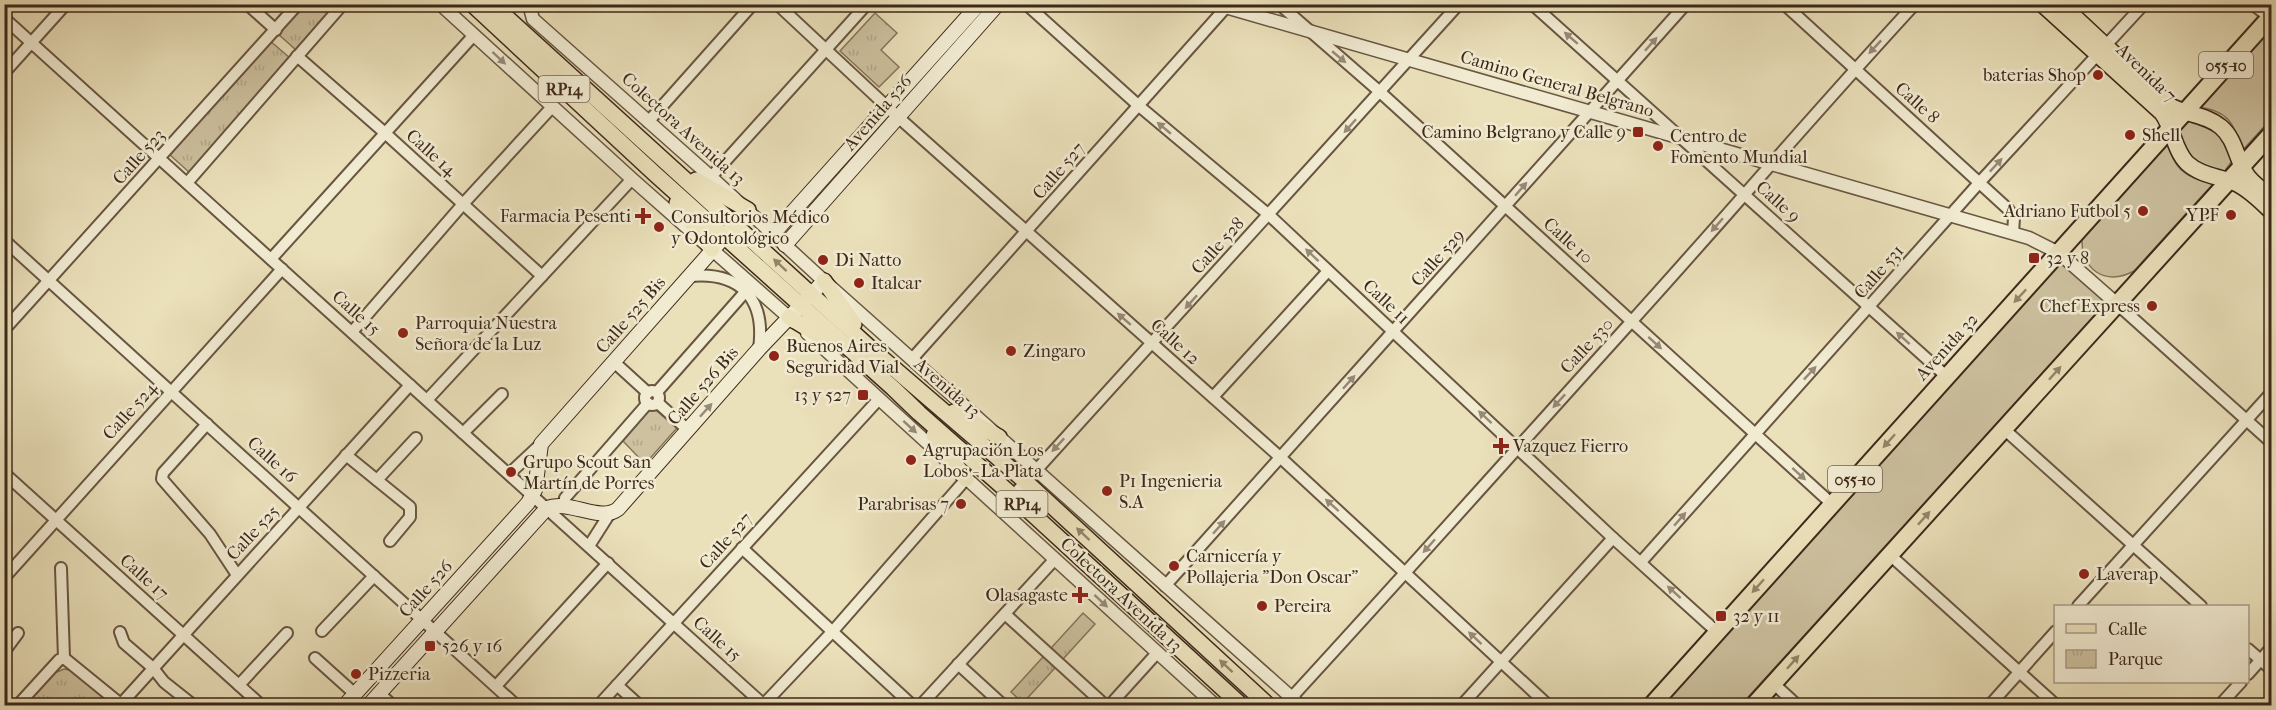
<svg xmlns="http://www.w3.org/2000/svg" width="2276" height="710" font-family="'IM FELL French Canon',serif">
	<defs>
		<pattern id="park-tufts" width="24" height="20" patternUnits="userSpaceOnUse" patternTransform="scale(1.5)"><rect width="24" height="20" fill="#cdc19f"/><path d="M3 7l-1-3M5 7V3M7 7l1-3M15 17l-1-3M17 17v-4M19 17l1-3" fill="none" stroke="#b1a688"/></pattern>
	</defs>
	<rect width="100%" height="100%" fill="#eae0ba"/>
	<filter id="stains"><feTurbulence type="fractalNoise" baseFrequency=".00333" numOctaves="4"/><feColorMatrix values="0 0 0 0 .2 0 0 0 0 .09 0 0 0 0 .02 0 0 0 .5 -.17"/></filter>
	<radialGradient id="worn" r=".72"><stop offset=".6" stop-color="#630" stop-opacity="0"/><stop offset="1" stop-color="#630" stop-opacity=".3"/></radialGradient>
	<g fill="#cdc19f" stroke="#85745c" stroke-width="1.5">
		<path d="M2271,29V119L2242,151C2235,123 2227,110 2197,107L2262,35Z"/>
		<path d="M2187,120C2211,128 2229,133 2232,161L2224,172L2210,173L2180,148L2178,130Z"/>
		<path d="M2167,138C2172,168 2185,179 2214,183L2134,271C2105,287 2080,269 2082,237Z"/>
		<path d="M2058,259L2106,299V303L1741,705L1657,706Z"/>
	</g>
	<g fill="url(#park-tufts)" stroke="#85745c" stroke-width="1.5">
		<path d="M303,5H339L297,51L277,33Z"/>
		<path d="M875,13L897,33L881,50L899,67L879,87L840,51Z"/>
		<path d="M269,40L290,58L190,173L170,155Z"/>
		<path d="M652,407L677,428L645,464L623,441Z"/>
		<path d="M1083,613L1095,624L1023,703L1011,692Z"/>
		<path d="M64,669L76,671L115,706H24L52,674Z"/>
	</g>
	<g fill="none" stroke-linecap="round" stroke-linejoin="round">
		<defs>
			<g id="minor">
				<path d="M247,4L276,30"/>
				<path d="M777,4L898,117L1281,458L1549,706"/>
				<path d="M1026,4L1139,106L1269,215L1613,538L1717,632"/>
				<path d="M1279,4L1380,92L1832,504"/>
				<path d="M1532,4L1946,376"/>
				<path d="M1784,4L2008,209L2014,218L2013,233"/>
				<path d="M2252,4L2272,19"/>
				<path d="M4,18L765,706"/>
				<path d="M297,56L385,133L542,276"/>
				<path d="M4,73L66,4"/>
				<path d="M648,122L753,4"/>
				<path d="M711,177L867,4"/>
				<path d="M187,183L343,4"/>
				<path d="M4,240L517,706"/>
				<path d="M271,259L474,35"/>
				<path d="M689,276C740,271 766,298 759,349"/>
				<path d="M2117,304L2272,443"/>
				<path d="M4,330L298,4"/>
				<path d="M352,332L463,204L552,107"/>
				<path d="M912,359L1229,4"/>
				<path d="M614,362L648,393"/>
				<circle cx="652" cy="398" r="7"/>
				<path d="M657,392L746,291"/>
				<path d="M1213,397L1328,271"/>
				<path d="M427,400L632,179"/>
				<path d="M658,403L688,430"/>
				<path d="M207,424L163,473L162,479L210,534L237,575"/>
				<path d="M2004,429L2201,606"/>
				<path d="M463,433L502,394"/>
				<path d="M346,455L410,507V517L390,541"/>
				<path d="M4,473L262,706"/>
				<path d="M509,474L541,444"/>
				<path d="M377,480L416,438"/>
				<path d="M565,506V498L648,403"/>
				<path d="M1001,509L1459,4"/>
				<path d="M589,546L610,513"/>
				<path d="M742,548L913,706"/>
				<path d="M1890,555L2057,706"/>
				<path d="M1641,562L1979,183L2144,4"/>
				<path d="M61,568L64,658"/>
				<path d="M4,578L282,269"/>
				<path d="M1165,586C1340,393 1511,197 1686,4"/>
				<path d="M2078,606L2272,392"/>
				<path d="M1005,614L1106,706"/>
				<path d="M322,631L374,576"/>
				<path d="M120,632L124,643L153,668L164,682L193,705"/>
				<path d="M2248,649L2272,670"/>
				<path d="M4,652L18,633"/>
				<path d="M315,658L355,694"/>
				<path d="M958,664L1004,706"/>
				<path d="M2248,674L2272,647"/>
				<path d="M1773,683L1798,706"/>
				<path d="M239,685L287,633"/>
				<path d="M617,685L640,706"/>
				<path d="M496,686L608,563"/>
				<path d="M379,693L393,706"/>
				<path d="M4,701L9,706"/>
				<path d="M121,704L410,385"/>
				<path d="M764,704L833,631L966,479"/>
				<path d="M17,706L59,660L64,658L123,706"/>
				<path d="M598,706L879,399"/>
				<path d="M920,706L1055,559"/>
				<path d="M1109,706L1157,653"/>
				<path d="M1280,706L1292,697C1406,573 1518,447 1631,322C1726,217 1818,109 1915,4"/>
				<path d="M1461,706L1613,538"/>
				<path d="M1989,706L2056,631"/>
				<path d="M2219,706L2241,682"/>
			</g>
			<g id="tertiary">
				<path d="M440,4L632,179L794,322"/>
				<path d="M529,4L533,19L711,177L824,281L1301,706"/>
				<path d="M1215,4L2029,238L2059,253L2117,304"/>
				<path d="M807,333L1216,706"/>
			</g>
			<g id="secondary">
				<path d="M773,234L979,4"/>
				<path d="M785,245L998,4"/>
				<path d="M344,706L528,503L535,490L541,444L748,210"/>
				<path d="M368,706L547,508C569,499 600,523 618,509L759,349L824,281"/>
			</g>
			<g id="primary">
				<path d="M472,4L655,174L893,388L919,413L1013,496L1242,706"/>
				<path d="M492,4L869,347L1026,482L1269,706"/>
				<path d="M2042,4L2162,113C2173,128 2174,150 2187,163C2201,176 2219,176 2235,183C2249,189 2261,202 2272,212"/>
				<path d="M2061,4L2169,105C2185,115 2206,114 2221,127C2235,139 2236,157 2245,172C2250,182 2263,190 2272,198"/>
				<path d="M696,180L748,210"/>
				<path d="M677,203L712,249"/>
				<path d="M824,281L854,324"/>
				<path d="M789,317L835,345"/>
				<path d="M954,412L999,437"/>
				<path d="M934,435L966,479"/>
			</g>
			<g id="trunk">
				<path d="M1651,706L2272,15"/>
				<path d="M1753,706L2272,133"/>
			</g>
		</defs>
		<use href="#minor" stroke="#685642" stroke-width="14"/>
		<use href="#tertiary" stroke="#685642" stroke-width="15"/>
		<use href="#secondary" stroke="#3d281a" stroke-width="16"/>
		<use href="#primary" stroke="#3d281a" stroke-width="18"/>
		<use href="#trunk" stroke="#3d281a" stroke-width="20"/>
		<use href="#minor" stroke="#f1ebd2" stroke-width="10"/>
		<use href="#tertiary" stroke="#f1ebd2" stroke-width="12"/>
		<use href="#secondary" stroke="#f1ebd2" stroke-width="14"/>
		<use href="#primary" stroke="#eae0ba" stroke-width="15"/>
		<use href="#trunk" stroke="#eae0ba" stroke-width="16"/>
	</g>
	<defs><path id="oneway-solid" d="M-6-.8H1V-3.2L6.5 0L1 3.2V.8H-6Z" transform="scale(1.5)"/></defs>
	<g fill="#978a76">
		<use href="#oneway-solid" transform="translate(1571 38) rotate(-139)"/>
		<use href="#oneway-solid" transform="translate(1651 44) rotate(-48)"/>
		<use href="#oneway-solid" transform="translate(1875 47) rotate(133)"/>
		<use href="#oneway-solid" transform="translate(1339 57) rotate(40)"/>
		<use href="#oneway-solid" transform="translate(499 58) rotate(43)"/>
		<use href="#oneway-solid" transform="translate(1350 126) rotate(132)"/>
		<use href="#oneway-solid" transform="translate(1164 128) rotate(-140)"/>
		<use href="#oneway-solid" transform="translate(1996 165) rotate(-47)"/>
		<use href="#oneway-solid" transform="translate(1521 189) rotate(-49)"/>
		<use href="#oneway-solid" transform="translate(1717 225) rotate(131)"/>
		<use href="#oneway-solid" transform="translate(1312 255) rotate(-137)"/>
		<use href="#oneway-solid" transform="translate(1191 302) rotate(132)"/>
		<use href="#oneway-solid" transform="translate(1124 319) rotate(-139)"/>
		<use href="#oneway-solid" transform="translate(1903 338) rotate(-138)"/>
		<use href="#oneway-solid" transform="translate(1655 343) rotate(42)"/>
		<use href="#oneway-solid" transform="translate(1810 373) rotate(-47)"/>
		<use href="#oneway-solid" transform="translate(1349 382) rotate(-48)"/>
		<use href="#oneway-solid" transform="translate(1559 401) rotate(133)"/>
		<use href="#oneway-solid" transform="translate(706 410) rotate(-48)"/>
		<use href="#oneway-solid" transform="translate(1485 417) rotate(-137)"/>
		<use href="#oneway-solid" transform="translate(910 427) rotate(42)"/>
		<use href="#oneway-solid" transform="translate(1058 445) rotate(133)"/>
		<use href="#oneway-solid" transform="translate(1799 474) rotate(42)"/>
		<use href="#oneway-solid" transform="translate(1332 505) rotate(-138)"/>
		<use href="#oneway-solid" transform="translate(1680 519) rotate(-49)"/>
		<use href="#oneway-solid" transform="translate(1219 527) rotate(-48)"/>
		<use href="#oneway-solid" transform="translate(1429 546) rotate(132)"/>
		<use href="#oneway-solid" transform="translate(1674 592) rotate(-138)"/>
		<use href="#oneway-solid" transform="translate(1101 601) rotate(43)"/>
		<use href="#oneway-solid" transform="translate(1475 638) rotate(-137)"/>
	</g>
	<g fill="#94846a">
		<use href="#oneway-solid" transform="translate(780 265) rotate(-137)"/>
		<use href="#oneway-solid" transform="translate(2020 296) rotate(133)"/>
		<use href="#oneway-solid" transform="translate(2055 373) rotate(-48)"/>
		<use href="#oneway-solid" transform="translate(1889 441) rotate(132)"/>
		<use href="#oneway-solid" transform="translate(1924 518) rotate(-48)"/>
		<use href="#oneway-solid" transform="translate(1083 534) rotate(-137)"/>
		<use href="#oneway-solid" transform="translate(1758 586) rotate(132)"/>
		<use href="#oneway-solid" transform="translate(1793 662) rotate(-48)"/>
		<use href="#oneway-solid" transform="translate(1226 666) rotate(-137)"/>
	</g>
	<g fill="#8f2418" stroke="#f1ebd2" stroke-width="2">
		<circle cx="2098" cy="75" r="6"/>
		<rect x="1632" y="126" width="12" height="12" rx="3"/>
		<circle cx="2130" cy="135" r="6"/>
		<circle cx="1658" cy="146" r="6"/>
		<circle cx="2143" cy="211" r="6"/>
		<circle cx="2231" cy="215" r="6"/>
		<path d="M640 207h6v6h6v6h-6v6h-6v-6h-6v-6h6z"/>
		<circle cx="659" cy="227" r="6"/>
		<rect x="2028" y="252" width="12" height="12" rx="3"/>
		<circle cx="823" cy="260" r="6"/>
		<circle cx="859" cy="283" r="6"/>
		<circle cx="2152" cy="306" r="6"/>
		<circle cx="403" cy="333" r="6"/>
		<circle cx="1011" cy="351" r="6"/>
		<circle cx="774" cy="356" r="6"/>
		<rect x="857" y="389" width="12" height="12" rx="3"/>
		<path d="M1498 437h6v6h6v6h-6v6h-6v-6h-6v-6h6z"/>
		<circle cx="911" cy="460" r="6"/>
		<circle cx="511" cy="472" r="6"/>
		<circle cx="1107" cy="491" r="6"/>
		<circle cx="961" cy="504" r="6"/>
		<circle cx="1174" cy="566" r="6"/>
		<circle cx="2084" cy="574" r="6"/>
		<path d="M1077 586h6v6h6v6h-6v6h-6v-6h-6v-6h6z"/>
		<circle cx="1262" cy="606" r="6"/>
		<rect x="1715" y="610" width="12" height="12" rx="3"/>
		<rect x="424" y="640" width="12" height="12" rx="3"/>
		<circle cx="356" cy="674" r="6"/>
	</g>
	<g text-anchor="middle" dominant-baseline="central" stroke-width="5" stroke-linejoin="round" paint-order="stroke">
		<g fill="#f1ebd2" stroke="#736251" stroke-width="1.5">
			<rect x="2199" y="52" width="54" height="26" rx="4.5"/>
			<rect x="538.5" y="76" width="51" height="26" rx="4.5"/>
			<rect x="1828" y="466" width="54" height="26" rx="4.5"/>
			<rect x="996.5" y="491" width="51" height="26" rx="4.5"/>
		</g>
		<g font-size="16" font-weight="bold" fill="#3d281a">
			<text x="2226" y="65">055-10</text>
			<text x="564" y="89">RP14</text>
			<text x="1855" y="479">055-10</text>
			<text x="1022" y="504">RP14</text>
		</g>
		<g font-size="18" fill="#3d281a" stroke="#f1ebd2">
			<text transform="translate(2146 73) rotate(44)">Avenida 7</text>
			<text transform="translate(1557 84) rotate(16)">Camino General Belgrano</text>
			<text transform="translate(1917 103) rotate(42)">Calle 8</text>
			<text transform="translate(878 113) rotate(-49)">Avenida 526</text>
			<text transform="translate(683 129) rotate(42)">Colectora Avenida 13</text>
			<text transform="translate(431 153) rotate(42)">Calle 14</text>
			<text transform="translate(139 157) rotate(-48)">Calle 523</text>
			<text transform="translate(1059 171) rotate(-49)">Calle 527</text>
			<text transform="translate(1778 202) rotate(42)">Calle 9</text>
			<text transform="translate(1568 241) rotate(42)">Calle 10</text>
			<text transform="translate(1218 246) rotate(-48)">Calle 528</text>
			<text transform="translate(1438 258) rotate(-48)">Calle 529</text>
			<text transform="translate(1879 272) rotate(-49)">Calle 531</text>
			<text transform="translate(1386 302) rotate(43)">Calle 11</text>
			<text transform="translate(356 313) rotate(42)">Calle 15</text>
			<text transform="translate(631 315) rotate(-49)">Calle 525 Bis</text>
			<text transform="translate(1175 342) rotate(42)">Calle 12</text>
			<text transform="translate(1587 346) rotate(-47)">Calle 530</text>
			<text transform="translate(1947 347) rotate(-48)">Avenida 32</text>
			<text transform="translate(703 386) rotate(-49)">Calle 526 Bis</text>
			<text transform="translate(947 388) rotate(41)">Avenida 13</text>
			<text transform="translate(130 411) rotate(-48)">Calle 524</text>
			<text transform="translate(272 460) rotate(42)">Calle 16</text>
			<text transform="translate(253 533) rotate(-47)">Calle 525</text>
			<text transform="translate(726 541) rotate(-48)">Calle 527</text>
			<text transform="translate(144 577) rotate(42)">Calle 17</text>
			<text transform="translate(426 589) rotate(-48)">Calle 526</text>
			<text transform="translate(1121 595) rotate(43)">Colectora Avenida 13</text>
			<text transform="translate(717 639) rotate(42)">Calle 15</text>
		</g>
		<g font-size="18" fill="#3d281a" stroke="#f1ebd2" text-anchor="start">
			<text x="2086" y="75" text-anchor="end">baterias Shop</text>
			<text x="1626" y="132" text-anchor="end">Camino Belgrano y Calle 9</text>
			<text x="2142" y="135">Shell</text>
			<text x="1670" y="136">Centro de<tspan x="1670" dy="21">Fomento Mundial</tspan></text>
			<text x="2131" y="211" text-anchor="end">Adriano Futbol 5</text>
			<text x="2219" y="215" text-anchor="end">YPF</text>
			<text x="631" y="216" text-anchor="end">Farmacia Pesenti</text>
			<text x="671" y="217">Consultorios Médico<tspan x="671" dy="21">y Odontológico</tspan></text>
			<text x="2046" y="258">32 y 8</text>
			<text x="835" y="260">Di Natto</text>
			<text x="871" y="283">Italcar</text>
			<text x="2140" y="306" text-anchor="end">Chef Express</text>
			<text x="415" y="323">Parroquia Nuestra<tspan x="415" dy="21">Señora de la Luz</tspan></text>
			<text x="786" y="346">Buenos Aires<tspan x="786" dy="21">Seguridad Vial</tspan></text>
			<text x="1023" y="351">Zingaro</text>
			<text x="851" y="395" text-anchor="end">13 y 527</text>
			<text x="1513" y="446">Vazquez Fierro</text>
			<text x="923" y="450">Agrupación Los<tspan x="923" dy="21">Lobos - La Plata</tspan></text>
			<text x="523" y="462">Grupo Scout San<tspan x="523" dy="21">Martín de Porres</tspan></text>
			<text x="1119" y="481">P1 Ingenieria<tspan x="1119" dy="21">S.A</tspan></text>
			<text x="949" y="504" text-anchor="end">Parabrisas 7</text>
			<text x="1186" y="556">Carnicería y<tspan x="1186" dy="21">Pollajeria "Don Oscar"</tspan></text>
			<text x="2096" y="574">Laverap</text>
			<text x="1068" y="595" text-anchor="end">Olasagaste</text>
			<text x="1274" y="606">Pereira</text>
			<text x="1733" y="616">32 y 11</text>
			<text x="442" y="646">526 y 16</text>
			<text x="368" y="674">Pizzeria</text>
		</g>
	</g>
	<rect width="2276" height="710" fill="none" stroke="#eae0ba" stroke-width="24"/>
	<rect x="6" y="6" width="2264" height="698" fill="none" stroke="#3d281a" stroke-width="3"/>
	<rect x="12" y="12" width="2252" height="686" fill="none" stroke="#3d281a" stroke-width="1.5"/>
	<rect x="2054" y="605" width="195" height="78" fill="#f1ebd2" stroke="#a99d88" stroke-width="1.5"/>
	<rect x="2066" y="624" width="30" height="9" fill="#eae0ba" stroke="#a99d88" stroke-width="1.5"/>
	<text x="2108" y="635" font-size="18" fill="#3d281a">Calle</text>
	<rect x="2066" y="650" width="30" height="18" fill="url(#park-tufts)" stroke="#a99d88" stroke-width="1.5"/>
	<text x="2108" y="665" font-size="18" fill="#3d281a">Parque</text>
	<rect width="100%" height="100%" filter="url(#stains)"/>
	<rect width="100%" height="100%" fill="url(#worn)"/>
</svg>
